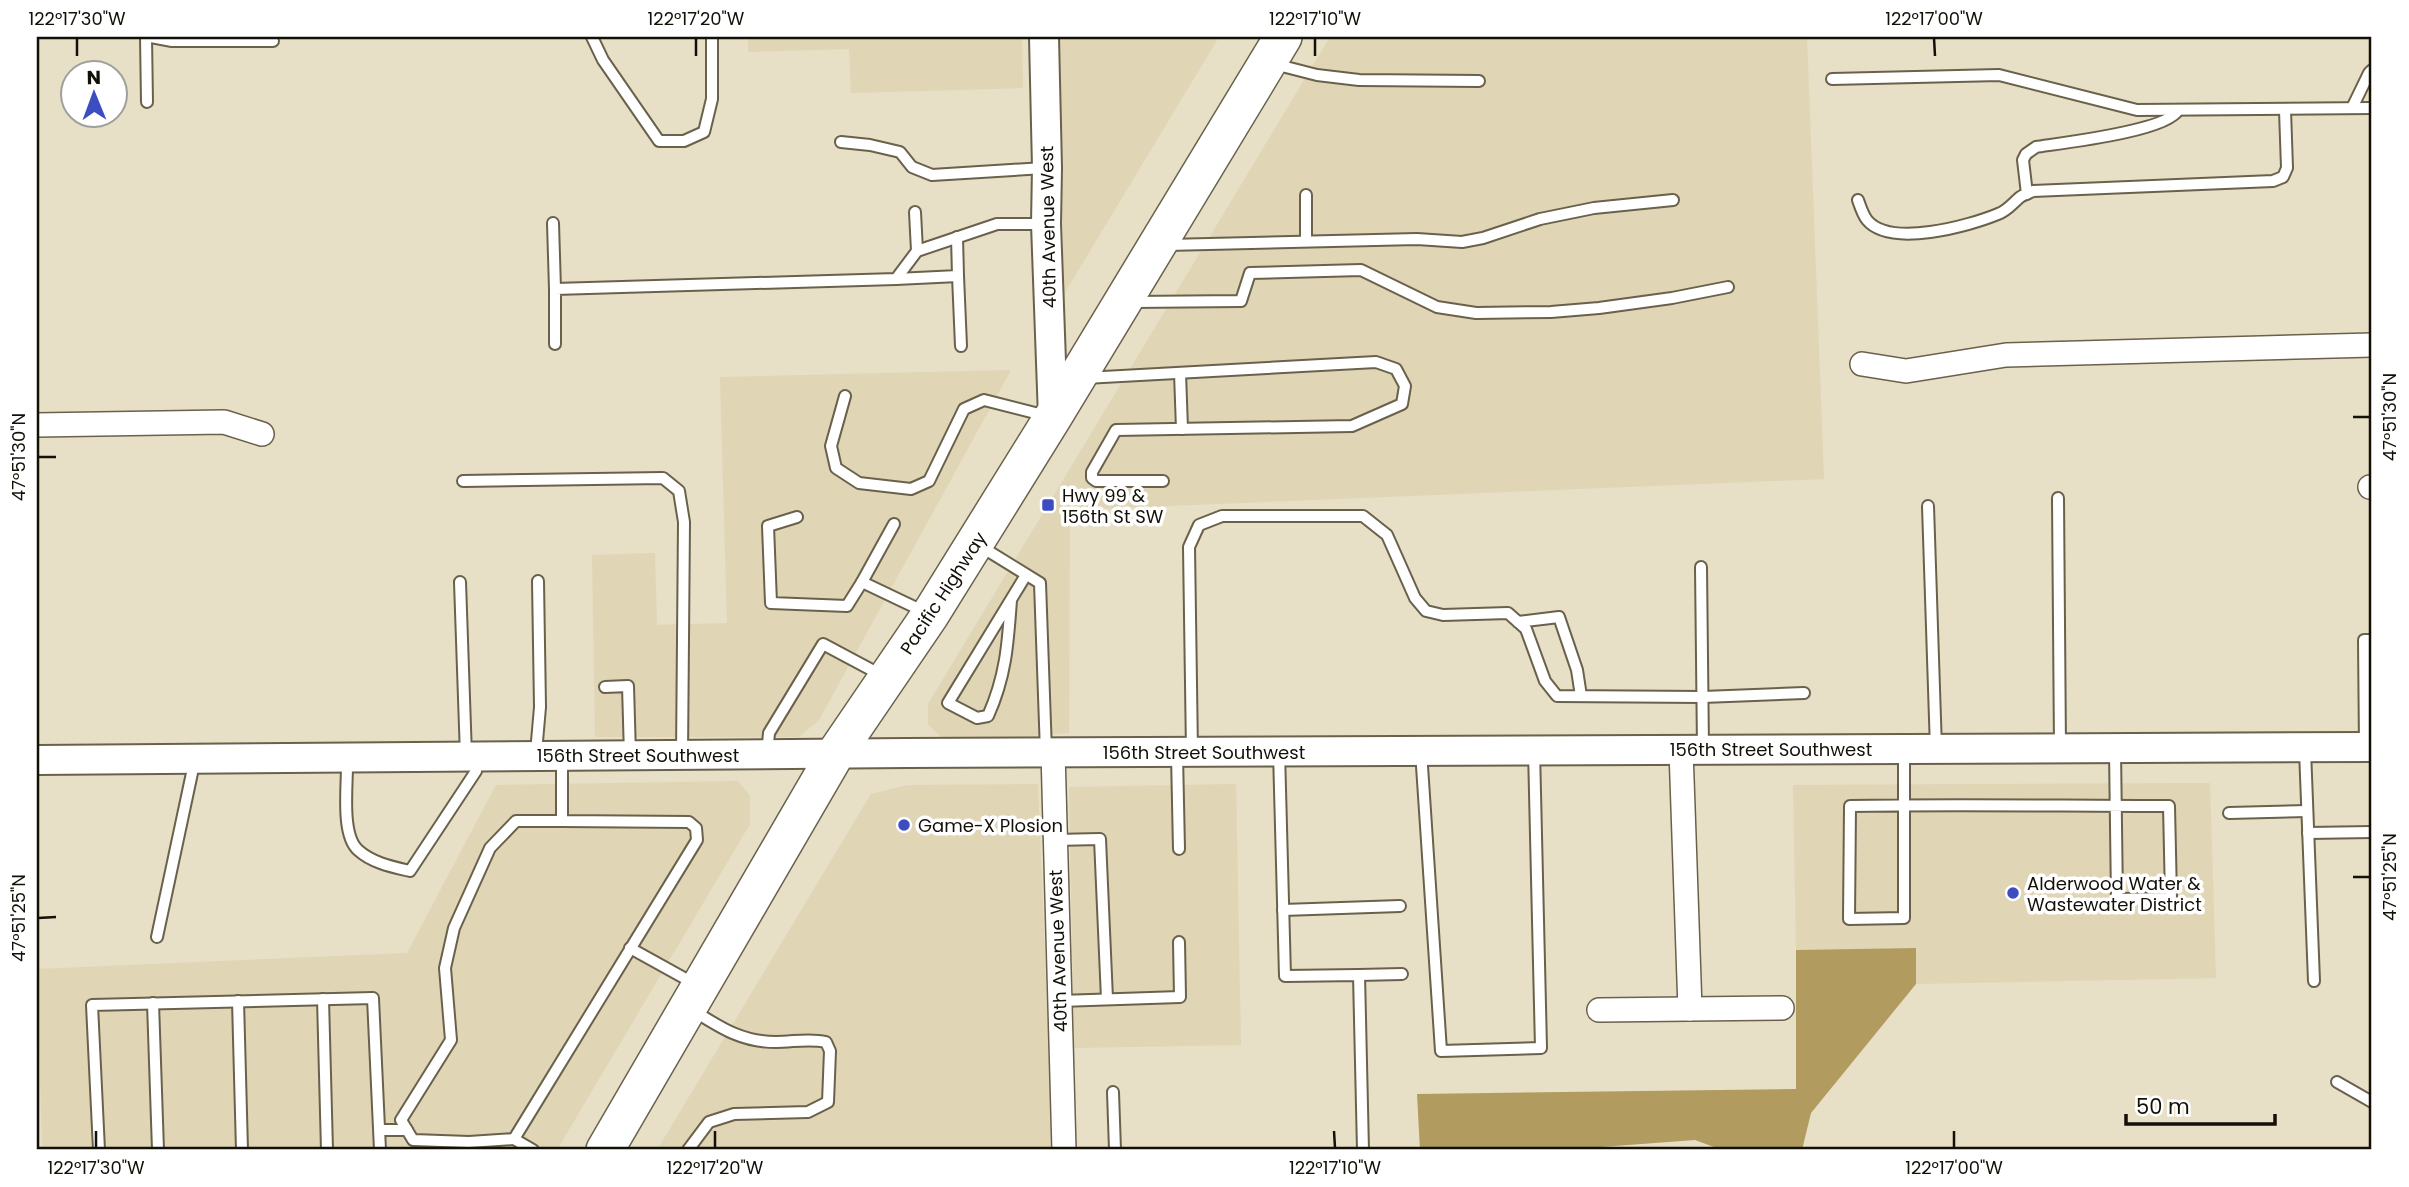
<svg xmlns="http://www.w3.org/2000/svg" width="2409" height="1187" font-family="Poppins,sans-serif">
	<rect width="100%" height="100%" fill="#e7dfc6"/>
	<g fill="#e0d5b5">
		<path d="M748,37H1022L1023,88L851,93L849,49L748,52Z"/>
		<path d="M1058,37H1219L1064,294Z"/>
		<path d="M1330,37H1807L1824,479L1070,510L1069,733L947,742L928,725V704Z"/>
		<path d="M1011,370L819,720L799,737H595L592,555L655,553L657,625L727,623L720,377Z"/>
		<path d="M738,781L750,796V824L557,1150H42L37,969L407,953L496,785Z"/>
		<path d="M2210,783L2216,978L1916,984L1915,948L1796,950L1793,785Z"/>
		<path d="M1038,784L1053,1150H657L871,794L908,785Z"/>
		<path d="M1236,784L1241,1045L1074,1048L1069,787Z"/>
	</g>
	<path fill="#b19b5e" d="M1916,948V984L1811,1113L1802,1150H1722L1695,1140L1588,1148L1583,1150H1420L1417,1094L1796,1089V950Z"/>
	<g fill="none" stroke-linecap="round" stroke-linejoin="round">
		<defs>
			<g id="service">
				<path d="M146,37L147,102"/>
				<path d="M151,37L172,41H273"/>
				<path d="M592,37L603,60L659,141H684L704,132L712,99V37"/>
				<path d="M1274,64L1317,75L1359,80L1479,81"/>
				<path d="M1832,79L1999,75L2137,110L2372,108"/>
				<path d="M2352,108L2369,73L2372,70"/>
				<path d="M841,142L870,145L900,152L912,167L932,175L1044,168"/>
				<path d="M2027,194L2023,160L2026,154L2036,147C2062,143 2168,131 2178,110"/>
				<path d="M1306,195V240"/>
				<path d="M1858,200C1860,206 1863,215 1867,220C1890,248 1969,226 1998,214C2007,211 2012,204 2019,198C2022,195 2029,193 2033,191L2273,181L2283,177L2287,168L2285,110"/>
				<path d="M915,212L917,251"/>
				<path d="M553,223L555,289"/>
				<path d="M1167,245L1417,239L1462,242L1483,238L1540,219L1594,208L1673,200"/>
				<path d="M958,276L961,346"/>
				<path d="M896,279L958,276L957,237"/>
				<path d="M1132,302L1241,301L1250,273L1361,270L1437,307L1476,313L1551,312L1599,308L1672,298L1728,287"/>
				<path d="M555,344V289L896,279L917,251L997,224H1046"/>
				<path d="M1180,373L1182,429"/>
				<path d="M1085,378L1376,362L1396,369L1405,386L1402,404L1352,426L1116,430L1092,472V478L1096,481H1163"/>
				<path d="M845,396L831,446L836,468L859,483L911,489L929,481L964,409L984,400L1047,416"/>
				<path d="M463,481L663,478L679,491L684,522L682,755"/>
				<path d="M2058,498L2060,748"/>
				<path d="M1928,506L1936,749"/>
				<path d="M797,517L768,526L771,603L847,606L862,582L925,612"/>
				<path d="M980,546L1040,583L1046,752"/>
				<path d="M1701,567L1703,749"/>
				<path d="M460,582L466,756"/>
				<path d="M862,582L894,524"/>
				<path d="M1011,600C1008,643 1006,676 988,716L977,718L948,703L1026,575"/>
				<path d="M1518,622L1559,617L1577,670L1581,696"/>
				<path d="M605,687L628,686L630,755"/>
				<path d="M2365,747L2364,640H2372"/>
				<path d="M1904,749V918L1849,919L1850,806C1956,804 2063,806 2169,806L2171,898L2117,899L2115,751"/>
				<path d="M2305,750L2314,981"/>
				<path d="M1421,751L1441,1051L1541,1048L1534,750"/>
				<path d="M1192,752L1189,547L1199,525L1222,516H1363L1387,535L1415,598L1426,611L1443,615L1508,613L1526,629L1545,681L1557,696L1703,697L1804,693"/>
				<path d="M1279,752L1285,976L1359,975L1363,1150"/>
				<path d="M536,753L540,707L538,581"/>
				<path d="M767,754L769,733L823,644L883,676"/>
				<path d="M1177,755L1179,849"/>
				<path d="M347,758C348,781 340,834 358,850C372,863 393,867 410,871L476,771L477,759"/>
				<path d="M2229,813L2307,811"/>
				<path d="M562,821L689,822L696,828L697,840L514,1139L469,1142L413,1140L401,1120L451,1040L445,968L454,928L490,848L516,821H562V756"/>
				<path d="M2308,833L2372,832"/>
				<path d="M1055,840L1100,839L1107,999"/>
				<path d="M1283,910L1400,906"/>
				<path d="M157,937L192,773L193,759"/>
				<path d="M630,948L695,984"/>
				<path d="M1359,975L1402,974"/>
				<path d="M323,999L327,1150"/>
				<path d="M238,1001L242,1150"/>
				<path d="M1060,1001L1180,997L1179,942"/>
				<path d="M153,1003L158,1150"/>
				<path d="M2337,1082L2372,1102"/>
				<path d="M1113,1092L1115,1150"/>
				<path d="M380,1130H407"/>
				<path d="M514,1139L533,1150"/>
				<path d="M99,1150L92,1005L373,998L380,1150"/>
				<path d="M688,1150L709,1122L734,1114L808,1112L828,1102L830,1051L826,1042C809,1038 793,1042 776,1042C742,1042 721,1028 694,1011"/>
			</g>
			<g id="minor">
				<path d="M1862,364L1906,371L2006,355L2372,345"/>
				<path d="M37,425L224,422L262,434"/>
				<path d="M2370,487H2372"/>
				<path d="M1681,750L1690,1009"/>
				<path d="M1053,752L1064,1150"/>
				<path d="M1599,1010L1782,1008"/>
			</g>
			<g id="tertiary">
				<path d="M1044,37L1047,168L1046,224L1053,417"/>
				<path d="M37,760L906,753L2372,747"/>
			</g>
			<path id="trunk" d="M605,1150L836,753L930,615L1053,417L1283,37"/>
		</defs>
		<use href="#service" stroke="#69614c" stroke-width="14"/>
		<use href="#minor" stroke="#69614c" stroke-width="26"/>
		<use href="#tertiary" stroke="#69614c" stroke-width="32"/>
		<use href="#trunk" stroke="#69614c" stroke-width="40"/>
		<use href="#service" stroke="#fff" stroke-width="10"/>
		<use href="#minor" stroke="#fff" stroke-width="23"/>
		<use href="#tertiary" stroke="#fff" stroke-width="28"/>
		<use href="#trunk" stroke="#fff" stroke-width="37"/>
	</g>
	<path fill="none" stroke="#131008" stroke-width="2.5" d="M77,38V56M696,38V56M1315,38V56M1934,38L1935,56M2353,417H2370M38,457H56M2353,877H2370M38,918L56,917M96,1131V1148M715,1131V1148M1334,1131L1335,1148M1954,1131V1148"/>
	<g fill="#3b4dc0" stroke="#fff" stroke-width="2.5">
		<rect x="1041" y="498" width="14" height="14" rx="3.5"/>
		<circle cx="904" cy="825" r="7"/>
		<circle cx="2013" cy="893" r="7"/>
	</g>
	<g text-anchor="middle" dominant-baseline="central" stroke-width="7" stroke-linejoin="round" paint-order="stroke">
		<g font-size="18" fill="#131008" stroke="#fff">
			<text transform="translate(1048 227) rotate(-91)">40th Avenue West</text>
			<text transform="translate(943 593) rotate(-57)">Pacific Highway</text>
			<text x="1771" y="749">156th Street Southwest</text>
			<text x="1204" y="752">156th Street Southwest</text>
			<text x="638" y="755">156th Street Southwest</text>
			<text transform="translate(1058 951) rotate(-92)">40th Avenue West</text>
		</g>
		<g font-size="18" fill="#131008" stroke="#fff" text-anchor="start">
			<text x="1062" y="495">Hwy 99 &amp;<tspan x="1062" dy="21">156th St SW</tspan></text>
			<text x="918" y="825">Game-X Plosion</text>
			<text x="2027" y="883">Alderwood Water &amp;<tspan x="2027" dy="21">Wastewater District</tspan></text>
		</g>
	</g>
	<rect width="2409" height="1187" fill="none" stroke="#ffffff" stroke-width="77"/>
	<g transform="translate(94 94) rotate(359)"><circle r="33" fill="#ffffff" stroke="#a19f9c" stroke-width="2"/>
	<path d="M0-5L12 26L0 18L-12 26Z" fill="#3b4dc0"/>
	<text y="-10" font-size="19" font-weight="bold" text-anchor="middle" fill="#131008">N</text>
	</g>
	<path d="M2126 1114v10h149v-10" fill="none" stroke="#131008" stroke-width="3.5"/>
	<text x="2136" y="1114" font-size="21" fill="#131008" stroke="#ffffff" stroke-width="5" paint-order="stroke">50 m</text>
	<rect x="38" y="38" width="2332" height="1110" fill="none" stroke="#131008" stroke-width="2.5"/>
	<g font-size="18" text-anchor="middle" fill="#131008">
		<text x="77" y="25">122°17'30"W</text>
		<text x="696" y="25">122°17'20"W</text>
		<text x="1315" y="25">122°17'10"W</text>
		<text x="1934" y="25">122°17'00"W</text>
		<text transform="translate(2390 417) rotate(-90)" y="6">47°51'30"N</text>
		<text transform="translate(19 457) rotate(-90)" y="6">47°51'30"N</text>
		<text transform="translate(2390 877) rotate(-90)" y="6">47°51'25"N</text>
		<text transform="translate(19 918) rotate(-90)" y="6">47°51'25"N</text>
		<text x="96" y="1174">122°17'30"W</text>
		<text x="715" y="1174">122°17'20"W</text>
		<text x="1335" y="1174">122°17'10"W</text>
		<text x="1954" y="1174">122°17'00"W</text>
	</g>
</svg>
